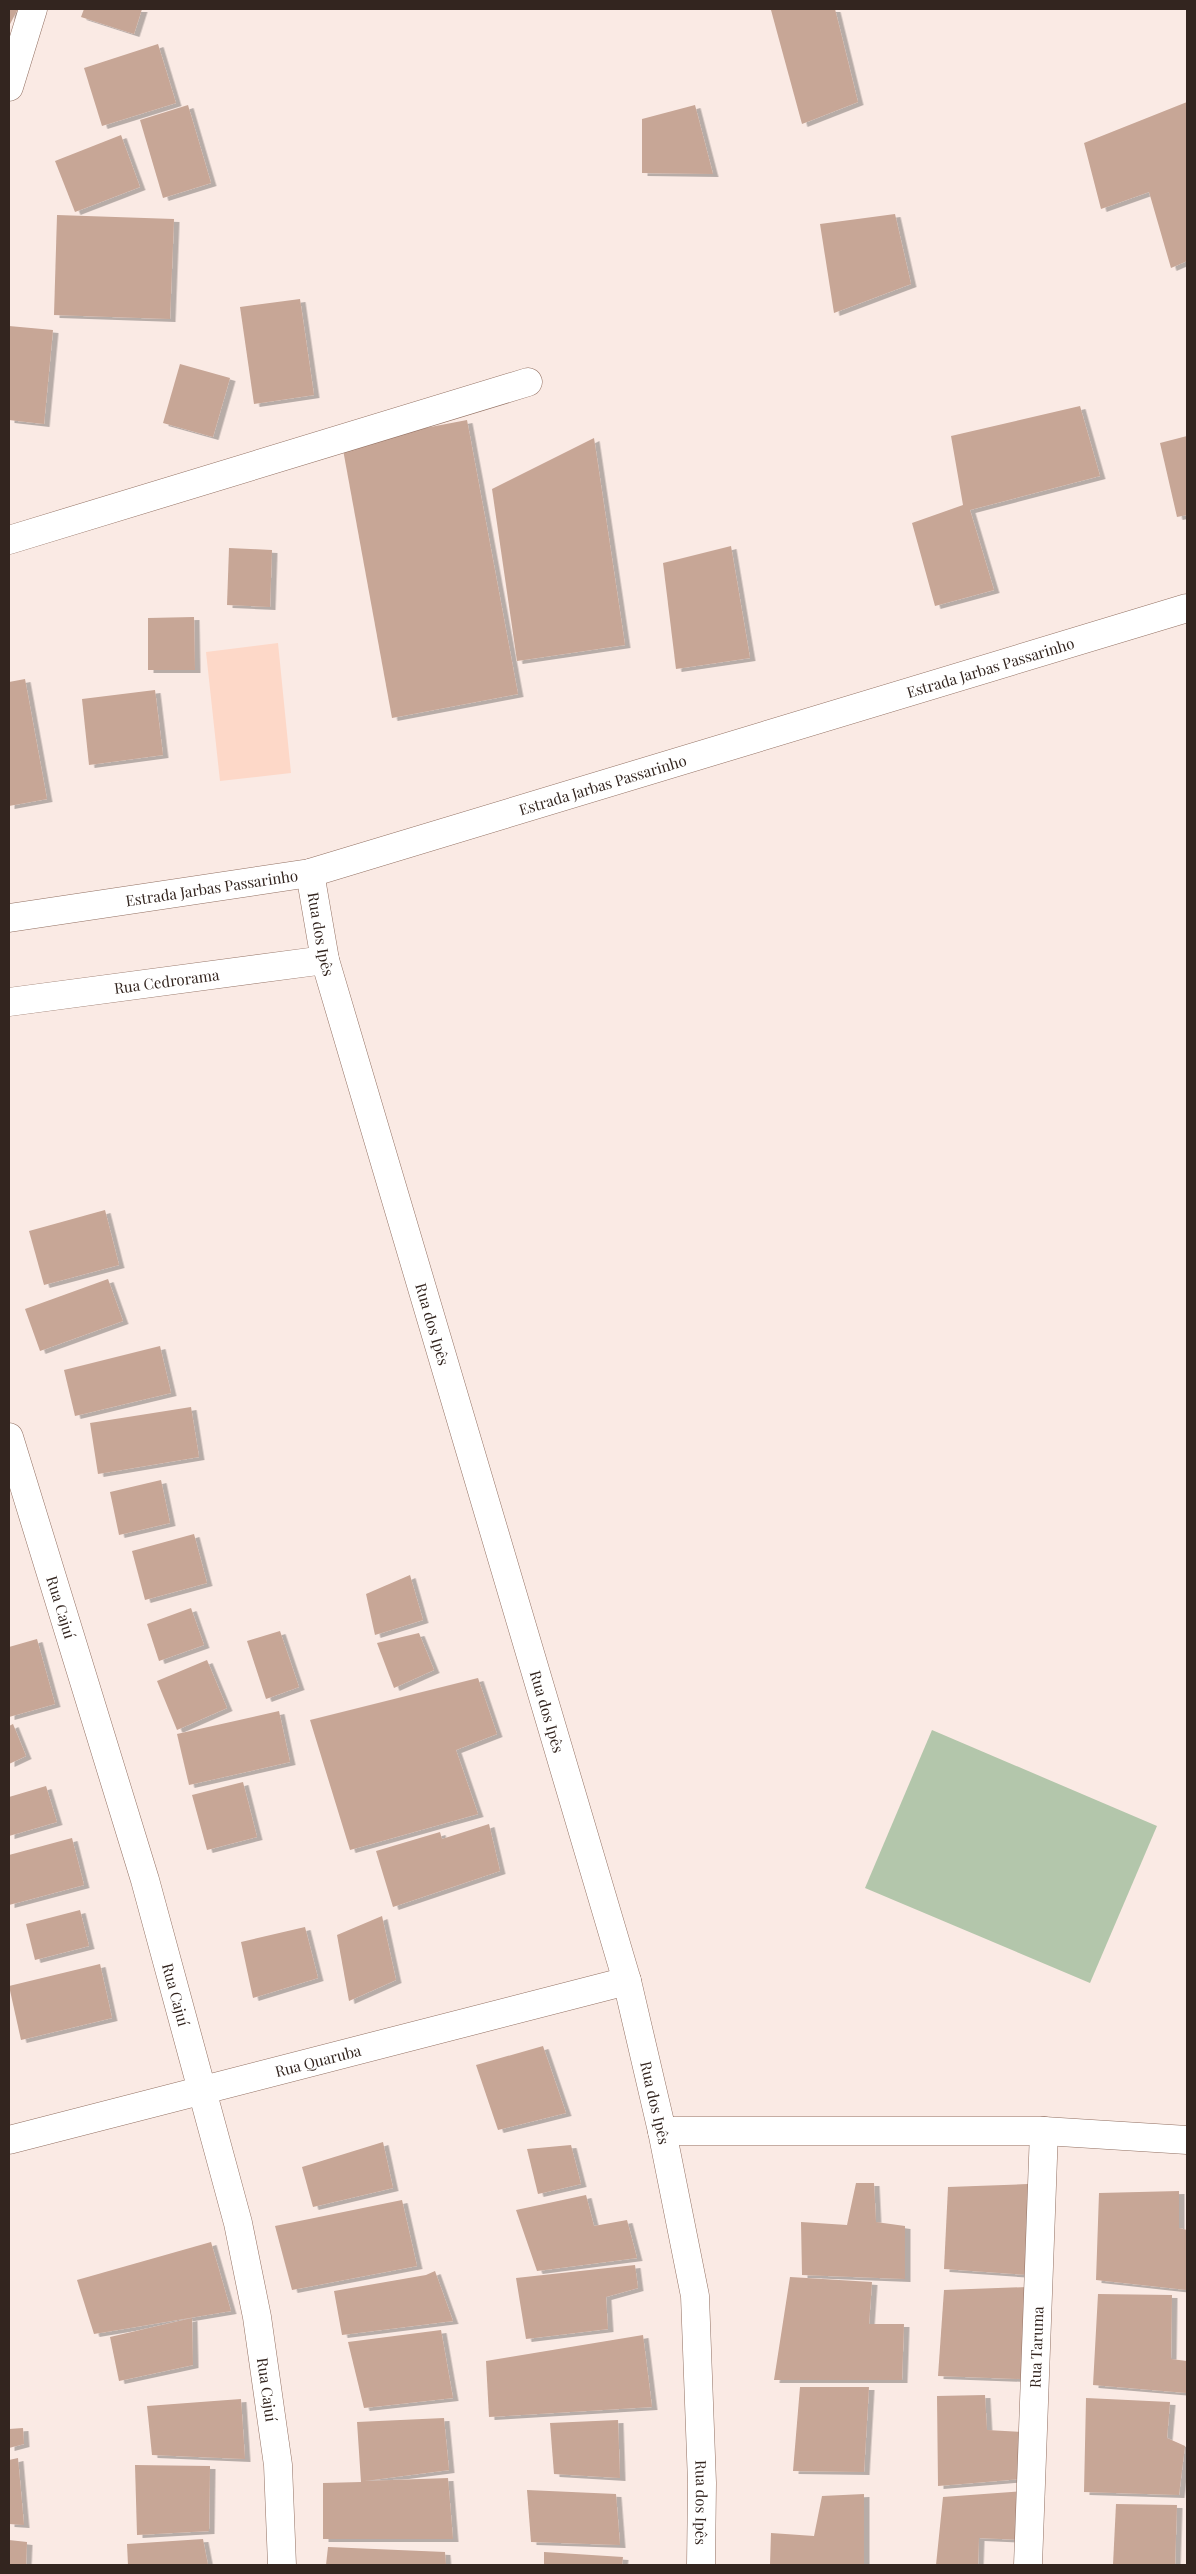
<svg xmlns="http://www.w3.org/2000/svg" width="1196" height="2574" font-family="'Playfair Display',serif">
	<defs>
		<filter id="shadow"><feDropShadow dx="5.5" dy="3" stdDeviation="0" flood-color="#0004"/></filter>
	</defs>
	<rect width="100%" height="100%" fill="#faeae4"/>
	<path fill="#fdd8c8" d="M278,643L291,773L220,781L206,652Z"/>
	<path fill="#b3c6ab" d="M932,1730L1157,1826L1090,1983L865,1888Z"/>
	<g fill="#c7a696" filter="url(#shadow)">
		<path d="M9,9H18L9,26Z"/>
		<path d="M84,9H142L134,34L81,17Z"/>
		<path d="M776,9H835L858,102L802,124L771,10Z"/>
		<path d="M158,44L176,103L102,126L84,68Z"/>
		<path d="M1187,102V261L1171,268L1149,192L1101,209L1084,143Z"/>
		<path d="M188,105L211,183L163,198L140,120Z"/>
		<path d="M695,105L713,174L642,173V119Z"/>
		<path d="M121,135L140,187L75,212L55,161Z"/>
		<path d="M895,214L911,284L834,313L820,224Z"/>
		<path d="M57,215L174,219L170,319L54,315Z"/>
		<path d="M300,299L314,395L254,404L240,307Z"/>
		<path d="M9,326L53,330L44,424L9,420Z"/>
		<path d="M180,364L230,378L213,437L163,423Z"/>
		<path d="M1080,406L1100,476L970,510L994,590L935,606L912,523L963,505L951,436Z"/>
		<path d="M467,420L518,694L392,718L342,444Z"/>
		<path d="M1187,436V515L1177,517L1160,443Z"/>
		<path d="M594,438L625,645L517,661L492,489Z"/>
		<path d="M731,546L750,658L676,669L663,563Z"/>
		<path d="M229,548L272,550L270,607L227,605Z"/>
		<path d="M194,617L195,670H148V618Z"/>
		<path d="M25,679L47,799L9,806V682Z"/>
		<path d="M155,690L163,755L89,765L82,699Z"/>
		<path d="M105,1210L119,1265L44,1285L29,1231Z"/>
		<path d="M108,1279L123,1321L40,1351L25,1309Z"/>
		<path d="M160,1346L171,1393L75,1416L64,1370Z"/>
		<path d="M191,1407L199,1457L98,1474L90,1423Z"/>
		<path d="M161,1480L170,1523L119,1535L110,1492Z"/>
		<path d="M194,1534L207,1583L145,1600L132,1551Z"/>
		<path d="M410,1575L423,1620L375,1635L366,1594Z"/>
		<path d="M191,1608L204,1645L159,1661L147,1624Z"/>
		<path d="M280,1631L299,1687L266,1699L247,1641Z"/>
		<path d="M419,1633L434,1670L394,1688L377,1643Z"/>
		<path d="M37,1639L55,1704L9,1717V1647Z"/>
		<path d="M207,1660L227,1708L177,1730L157,1681Z"/>
		<path d="M478,1678L497,1734L456,1750L478,1814L350,1850L310,1720Z"/>
		<path d="M279,1711L290,1762L189,1785L177,1734Z"/>
		<path d="M13,1724L26,1756L9,1764V1726Z"/>
		<path d="M243,1782L257,1837L207,1850L192,1795Z"/>
		<path d="M46,1786L57,1822L9,1836V1797Z"/>
		<path d="M489,1824L500,1871L393,1907L376,1851L440,1832L442,1839Z"/>
		<path d="M72,1838L84,1885L9,1905V1855Z"/>
		<path d="M80,1910L89,1946L35,1960L26,1924Z"/>
		<path d="M382,1916L396,1980L349,2001L337,1935Z"/>
		<path d="M305,1927L318,1978L253,1998L241,1942Z"/>
		<path d="M100,1964L112,2018L21,2040L9,1986Z"/>
		<path d="M543,2046L566,2113L498,2130L476,2065Z"/>
		<path d="M383,2142L393,2188L313,2207L302,2167Z"/>
		<path d="M571,2145L581,2184L538,2194L527,2149Z"/>
		<path d="M856,2183H874L876,2222L905,2226V2279L802,2275L801,2222L847,2225Z"/>
		<path d="M1028,2184V2275L944,2269L948,2187Z"/>
		<path d="M1179,2191V2228L1187,2230V2290L1096,2280L1099,2193Z"/>
		<path d="M586,2195L594,2226L627,2220L637,2258L537,2271L516,2210Z"/>
		<path d="M402,2200L417,2266L292,2290L275,2226Z"/>
		<path d="M211,2242L231,2311L94,2334L77,2280Z"/>
		<path d="M635,2265L638,2288L606,2297L608,2329L526,2339L516,2278Z"/>
		<path d="M435,2271L453,2321L342,2335L334,2291L426,2275Z"/>
		<path d="M790,2277L872,2282L869,2324H904L902,2380H774Z"/>
		<path d="M1028,2287L1021,2379L938,2376L944,2290Z"/>
		<path d="M1098,2294L1172,2295L1171,2359L1187,2361V2393L1093,2385Z"/>
		<path d="M192,2318L193,2365L119,2381L110,2337Z"/>
		<path d="M441,2330L453,2398L364,2408L348,2342Z"/>
		<path d="M643,2335L652,2407L489,2417L486,2361Z"/>
		<path d="M800,2387H869L864,2472L793,2471Z"/>
		<path d="M985,2395L987,2430L1022,2432V2479L938,2486L937,2396Z"/>
		<path d="M1086,2398L1170,2402L1167,2438L1185,2446L1179,2495L1084,2492Z"/>
		<path d="M241,2399L245,2459L152,2455L147,2406Z"/>
		<path d="M444,2418L449,2470L365,2481L448,2478L453,2539H323V2483L361,2482L357,2422Z"/>
		<path d="M618,2420L620,2478L554,2474L550,2423Z"/>
		<path d="M23,2428L24,2444L9,2448V2429Z"/>
		<path d="M18,2458L24,2525L9,2524V2460Z"/>
		<path d="M135,2465L210,2466L209,2531L137,2535Z"/>
		<path d="M527,2490L616,2494L620,2545L531,2542Z"/>
		<path d="M1023,2491L1021,2540L979,2538L978,2565H936L943,2497Z"/>
		<path d="M864,2494V2565H770L771,2533L814,2536L822,2496Z"/>
		<path d="M1116,2504L1177,2505L1175,2565H1113Z"/>
		<path d="M203,2539L208,2565H128L127,2544Z"/>
		<path d="M9,2540L27,2542L26,2565H9Z"/>
		<path d="M328,2547L445,2552L446,2565H326Z"/>
		<path d="M544,2552L623,2557L622,2565H544Z"/>
	</g>
	<g fill="none" stroke-linecap="round" stroke-linejoin="round">
		<defs>
			<g id="street">
				<path d="M9,87L33,9"/>
				<path d="M9,540L528,382"/>
				<path id="s1" d="M9,1002L325,960"/>
				<path id="s2" d="M9,1437L145,1880L238,2223L257,2317L278,2465L282,2565"/>
				<path d="M662,2131H1044L1187,2140"/>
				<path id="s3" d="M9,2140L627,1981"/>
				<path id="s4" d="M1028,2565L1044,2131"/>
			</g>
			<g id="secondary">
				<path id="s5" d="M310,873L325,960L627,1981L662,2131L695,2296L702,2483L701,2565"/>
				<path id="s6" d="M9,918L310,873L1187,608"/>
			</g>
		</defs>
		<use href="#street" stroke="#927062" stroke-width="29"/>
		<use href="#secondary" stroke="#927062" stroke-width="29"/>
		<use href="#street" stroke="#fff" stroke-width="28"/>
		<use href="#secondary" stroke="#fff" stroke-width="28"/>
	</g>
	<g text-anchor="middle" dominant-baseline="central" stroke-width="4.5" stroke-linejoin="round" paint-order="stroke">
		<g font-size="15" fill="#33251f" stroke="#fbfbfb">
			<text stroke="none"><textPath href="#s6" startOffset="1015">Estrada Jarbas Passarinho</textPath></text>
			<text stroke="none"><textPath href="#s6" startOffset="610">Estrada Jarbas Passarinho</textPath></text>
			<text stroke="none"><textPath href="#s6" startOffset="205">Estrada Jarbas Passarinho</textPath></text>
			<text stroke="none"><textPath href="#s5" startOffset="62">Rua dos Ipês</textPath></text>
			<text stroke="none"><textPath href="#s1" startOffset="159">Rua Cedrorama</textPath></text>
			<text stroke="none"><textPath href="#s5" startOffset="468">Rua dos Ipês</textPath></text>
			<text stroke="none"><textPath href="#s2" startOffset="178">Rua Cajuí</textPath></text>
			<text stroke="none"><textPath href="#s5" startOffset="872">Rua dos Ipês</textPath></text>
			<text stroke="none"><textPath href="#s2" startOffset="582">Rua Cajuí</textPath></text>
			<text stroke="none"><textPath href="#s3" startOffset="319">Rua Quaruba</textPath></text>
			<text stroke="none"><textPath href="#s5" startOffset="1278">Rua dos Ipês</textPath></text>
			<text stroke="none"><textPath href="#s4" startOffset="218">Rua Taruma</textPath></text>
			<text stroke="none"><textPath href="#s2" startOffset="988">Rua Cajuí</textPath></text>
			<text stroke="none"><textPath href="#s5" startOffset="1682">Rua dos Ipês</textPath></text>
		</g>
	</g>
	<rect width="1196" height="2574" fill="none" stroke="#33251f" stroke-width="20"/>
</svg>
